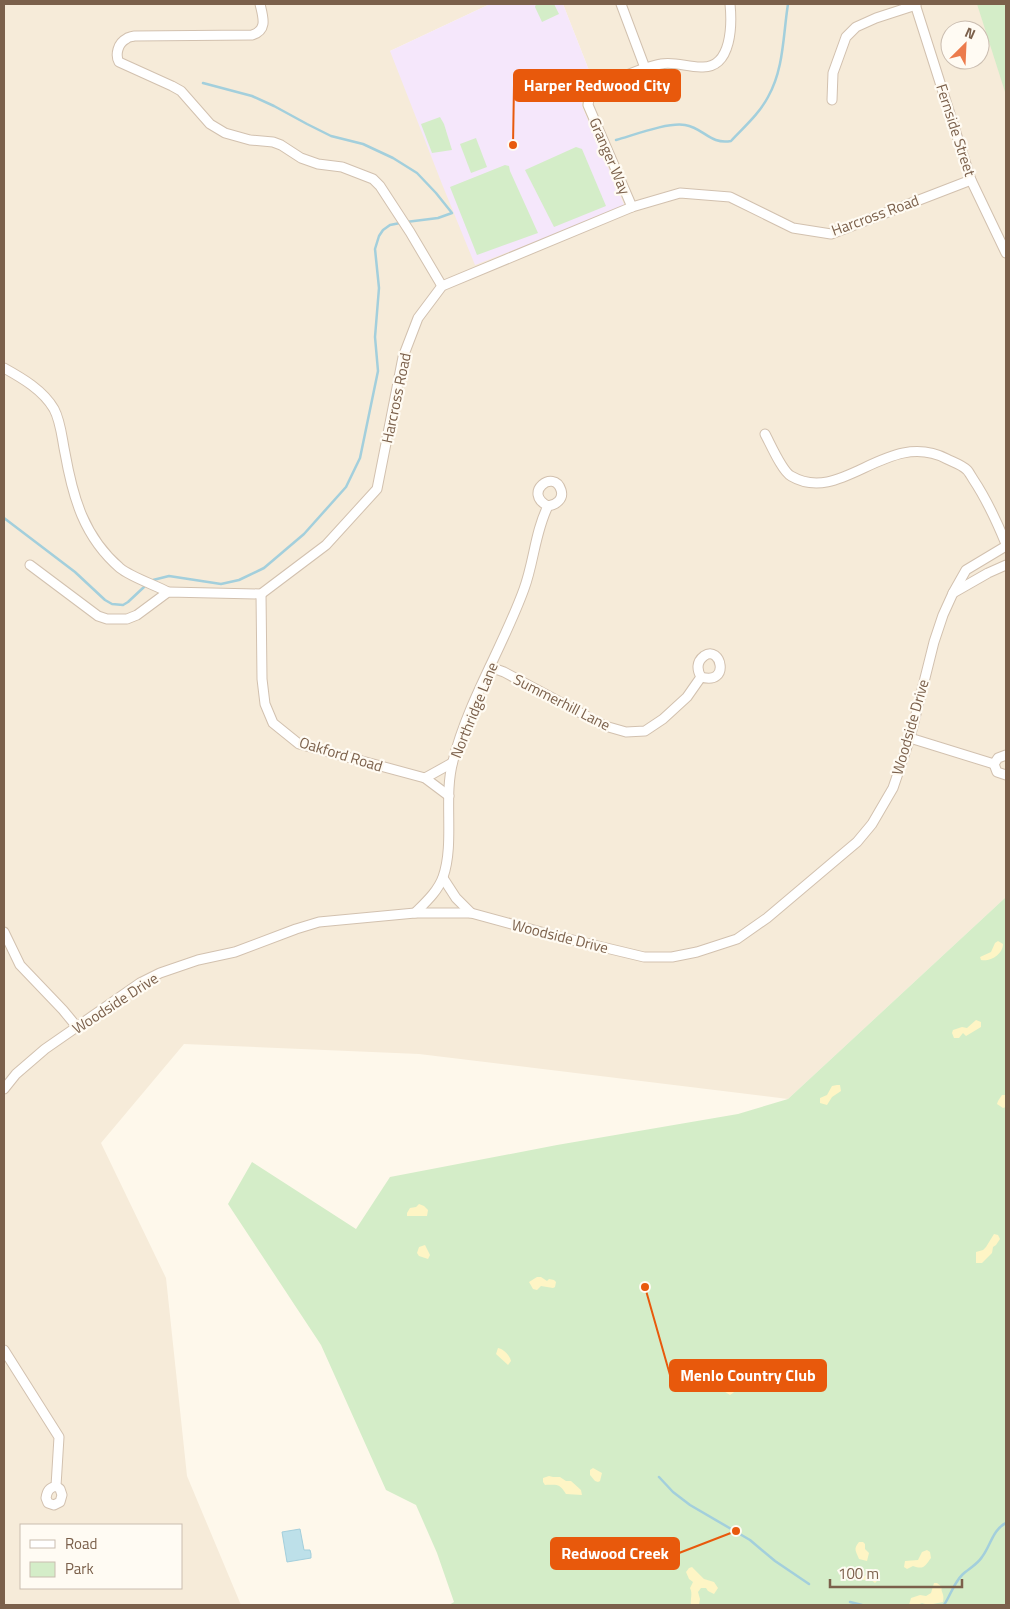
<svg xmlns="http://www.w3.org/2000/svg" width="1010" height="1609" font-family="'Titillium Web',sans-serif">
	<rect width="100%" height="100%" fill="#fef8eb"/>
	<path fill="#f6ebd9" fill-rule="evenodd" d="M4,4H490L390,51L625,207L582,106L581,93L592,78L563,4H1006V897L788,1099L419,1054L184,1044L101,1143L166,1278L187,1476L241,1605H4ZM950,30H980V60H950ZM21,1525H181V1588H21Z"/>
	<path fill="#f5e7fb" d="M490,4H563L592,78L581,93L582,106L625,207L475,265L442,184L390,51Z"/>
	<g fill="#d4edc8">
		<path d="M536,4H554L559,14L542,22L535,7Z"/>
		<path d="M977,4H1006V95Z"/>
		<path d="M440,117L444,124L452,150L432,153L421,124Z"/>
		<path d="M476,138L487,167L471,173L460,144Z"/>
		<path d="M576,147L582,149L606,206L554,227L525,170Z"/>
		<path d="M505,165L509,166L510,171L538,233L477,255L450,187Z"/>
		<path d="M1006,897V1605H449L454,1602L437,1553L416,1505L386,1490L321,1345L228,1204L252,1162L356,1229L390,1177L557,1145L738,1114L788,1099Z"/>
	</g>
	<g fill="#fef5c5">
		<path d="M998,941L1003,944C1003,954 991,962 981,960L980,957L991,952L995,943Z"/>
		<path d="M976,1020L981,1022V1027L966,1036L963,1033L959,1038H954L952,1033L953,1030L962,1027L967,1028Z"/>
		<path d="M837,1085H840L841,1091L832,1097L827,1105L820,1103V1098L827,1095L832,1086Z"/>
		<path d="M1002,1095H1006V1107L1003,1108L997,1104L998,1101Z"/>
		<path d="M419,1204L424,1206L428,1210L427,1216H407V1213L410,1208L416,1207Z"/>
		<path d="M994,1234L998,1235L1000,1239L996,1245L993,1247L992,1253L982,1263H976V1252L983,1250L986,1247Z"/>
		<path d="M425,1245L430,1255L428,1259L419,1256L417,1253L419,1247Z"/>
		<path d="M537,1277H541L547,1281L549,1279L554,1280L556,1282L555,1287L553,1288L541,1286L537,1290L533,1289L529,1282Z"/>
		<path d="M498,1348C504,1349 510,1356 511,1361L508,1365L496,1354Z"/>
		<path d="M743,1374L748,1375L747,1378L733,1393L730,1395L722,1390L718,1392L715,1391L717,1387L722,1385H727L729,1382Z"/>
		<path d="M593,1468L602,1473L600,1481L598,1482L595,1481L590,1475V1470Z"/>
		<path d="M549,1476L553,1477H560L566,1481H571L581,1490L582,1495L566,1494C559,1483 557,1485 545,1485L543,1482V1478Z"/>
		<path d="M859,1542H863L865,1544V1549L869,1553L867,1561L859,1559C856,1551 853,1549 859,1542Z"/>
		<path d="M927,1550L930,1552L931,1558C925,1566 924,1570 913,1566L907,1569L904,1567L905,1561L918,1560L922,1552Z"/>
		<path d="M692,1567L704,1579L714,1582L718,1588L714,1594L708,1591L706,1588H701L698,1592L700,1599L699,1605H691C690,1599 693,1594 690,1588L693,1582L689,1579L686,1572L689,1568Z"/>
		<path d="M869,1573L878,1574L879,1579L875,1583L870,1579L863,1580V1577Z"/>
		<path d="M934,1583H937L942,1587C940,1592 945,1593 943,1602L928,1605L922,1603L917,1605H909L911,1598L920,1595L926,1596L931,1593Z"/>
	</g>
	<path fill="#bde0e9" stroke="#a3cfdc" d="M300,1529L304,1550H310L311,1554V1558L287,1562L282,1532Z"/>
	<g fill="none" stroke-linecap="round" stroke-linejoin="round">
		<g stroke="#a3cfdc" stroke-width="2.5">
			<path d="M203,83L252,96L274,106L307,124L331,136L363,144L393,158L417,173L436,193L452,213L438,218L406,222"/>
			<path d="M616,140C634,135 668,122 685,125C704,128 710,145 731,141C744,127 759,114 768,97C784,69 783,35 788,4"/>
			<path d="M4,518L75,572L105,600L112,604L123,605L128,602L144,587"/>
			<path d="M153,580L169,576L221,584L239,580L264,568L304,534L346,487L360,458L378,371L375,337L379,288L375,249L379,236L383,230L390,225L400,223"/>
			<path d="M659,1477L673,1492L690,1505L750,1540L775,1561L809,1584"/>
			<path d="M850,1602L862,1605"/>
			<path d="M944,1605C950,1596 954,1583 962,1575C968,1569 977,1565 982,1557C990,1547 993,1529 1006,1523"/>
		</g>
		<defs>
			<g id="minor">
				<path d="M260,4C263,17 268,30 252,35L134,36C131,37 128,37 126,39C118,43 115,55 119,62L172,86L181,91L210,124L225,133L250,140L273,142L281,145L301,158L318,164L342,167L373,179L380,186L410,232L442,286"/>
				<path d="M621,4L645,68"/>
				<path d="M915,4L971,180L1006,253"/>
				<path d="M832,100L833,73L846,37L856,27L876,18L916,5"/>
				<path d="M632,207L588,105C589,96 591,92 599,87C619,79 639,68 661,64C675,61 689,68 703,67C732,67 732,24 730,4"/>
				<path d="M4,368C22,378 43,390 54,409C61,422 62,439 65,453C73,498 84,537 120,568C131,577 155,585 168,592"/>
				<path d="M765,434C770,443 782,471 791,476C842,506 887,428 947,459C953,462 962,465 967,470C969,472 971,476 973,479C987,500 997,522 1006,544"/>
				<path d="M30,565L98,616L107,619H127L137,615L168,592L261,594L326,545L377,489L403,357L418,318L442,286L632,207L680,193L730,197L793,228L831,234L971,180"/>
				<path d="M953,593L988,573L1006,565"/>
				<path d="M261,594L262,679L265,704L273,723L299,744L425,778L449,796"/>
				<path d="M490,667L504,672L605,726L626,732L645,731L663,719L687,697L701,677C731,686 721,644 704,656C696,662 697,670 701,677"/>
				<path d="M910,738L994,764"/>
				<path d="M994,764L997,772L1006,775"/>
				<path d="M994,764L998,758L1006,755"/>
				<path d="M425,778L452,763"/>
				<path d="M443,878L456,898L471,913"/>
				<path d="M415,913C426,902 438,891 443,877C455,843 443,797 453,761C468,701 503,647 524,589C534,562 535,532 548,506C522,493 554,468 561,490C564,499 556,505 548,506"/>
				<path d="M4,932L20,965L63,1010L77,1027"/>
				<path d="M4,1089L16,1074L45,1049L140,983L160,973L198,960L235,952L296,929L319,922L415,913H471L552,935L644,957H672L697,952L737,939L767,918L838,858L857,842L872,824L893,788L910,738L934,642L943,615L953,593L966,570L1006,546"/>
				<path d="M4,1350L59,1437L56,1486L60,1489L62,1495L60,1502L54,1505L48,1503L46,1498C47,1491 49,1488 56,1486"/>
			</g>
		</defs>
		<use href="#minor" stroke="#d2c1af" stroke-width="11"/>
		<use href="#minor" stroke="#fff" stroke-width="9"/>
	</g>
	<g text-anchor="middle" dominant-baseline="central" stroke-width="4.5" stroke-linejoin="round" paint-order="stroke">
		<g font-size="15" fill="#7b604b" stroke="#fffbf3">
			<text transform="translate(956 130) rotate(72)">Fernside Street</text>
			<text transform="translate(610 156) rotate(67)">Granger Way</text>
			<text transform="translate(875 215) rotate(-20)">Harcross Road</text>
			<text transform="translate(396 398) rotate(-78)">Harcross Road</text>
			<text transform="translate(562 702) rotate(27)">Summerhill Lane</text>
			<text transform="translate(474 710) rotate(-68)">Northridge Lane</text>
			<text transform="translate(910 727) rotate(-74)">Woodside Drive</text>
			<text transform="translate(341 754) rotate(17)">Oakford Road</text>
			<text transform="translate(560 936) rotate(14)">Woodside Drive</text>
			<text transform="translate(115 1003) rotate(-33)">Woodside Drive</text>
		</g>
	</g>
	<path fill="none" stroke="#e8590c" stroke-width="2" d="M513 145L514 85M645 1287L670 1375M736 1531L679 1553"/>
	<g fill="#e8590c" stroke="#fffbf3" stroke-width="2">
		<circle cx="513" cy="145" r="5"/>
		<circle cx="645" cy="1287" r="5"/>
		<circle cx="736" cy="1531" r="5"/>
	</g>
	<g fill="#e8590c" stroke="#e8590c" stroke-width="2">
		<rect x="514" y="70" width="166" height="31" rx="5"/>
		<rect x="670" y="1360" width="156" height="31" rx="5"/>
		<rect x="551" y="1538" width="128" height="31" rx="5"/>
	</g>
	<g font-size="16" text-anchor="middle" font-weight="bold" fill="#fff">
		<text x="597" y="91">Harper Redwood City</text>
		<text x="748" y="1381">Menlo Country Club</text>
		<text x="615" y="1559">Redwood Creek</text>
	</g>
	<rect width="1010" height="1609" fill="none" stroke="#7b604b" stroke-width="10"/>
	<rect x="20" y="1524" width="162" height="65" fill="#fffbf3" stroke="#cabdb0"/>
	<rect x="30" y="1540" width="25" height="8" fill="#ffffff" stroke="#cabdb0"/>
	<text x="65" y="1549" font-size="15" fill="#7b604b">Road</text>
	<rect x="30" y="1562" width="25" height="15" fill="#d4edc8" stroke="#cabdb0"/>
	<text x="65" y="1574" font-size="15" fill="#7b604b">Park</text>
	<g transform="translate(965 45) rotate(24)"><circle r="24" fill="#fffbf3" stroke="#cabdb0"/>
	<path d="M0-4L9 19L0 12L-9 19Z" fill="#ec7b4c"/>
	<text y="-8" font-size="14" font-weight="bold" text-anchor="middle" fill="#7b604b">N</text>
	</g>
	<path d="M830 1579v8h132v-8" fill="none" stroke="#7b604b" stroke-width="2.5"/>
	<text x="838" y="1579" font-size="15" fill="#7b604b" stroke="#fffbf3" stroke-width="4" paint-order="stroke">100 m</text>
</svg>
